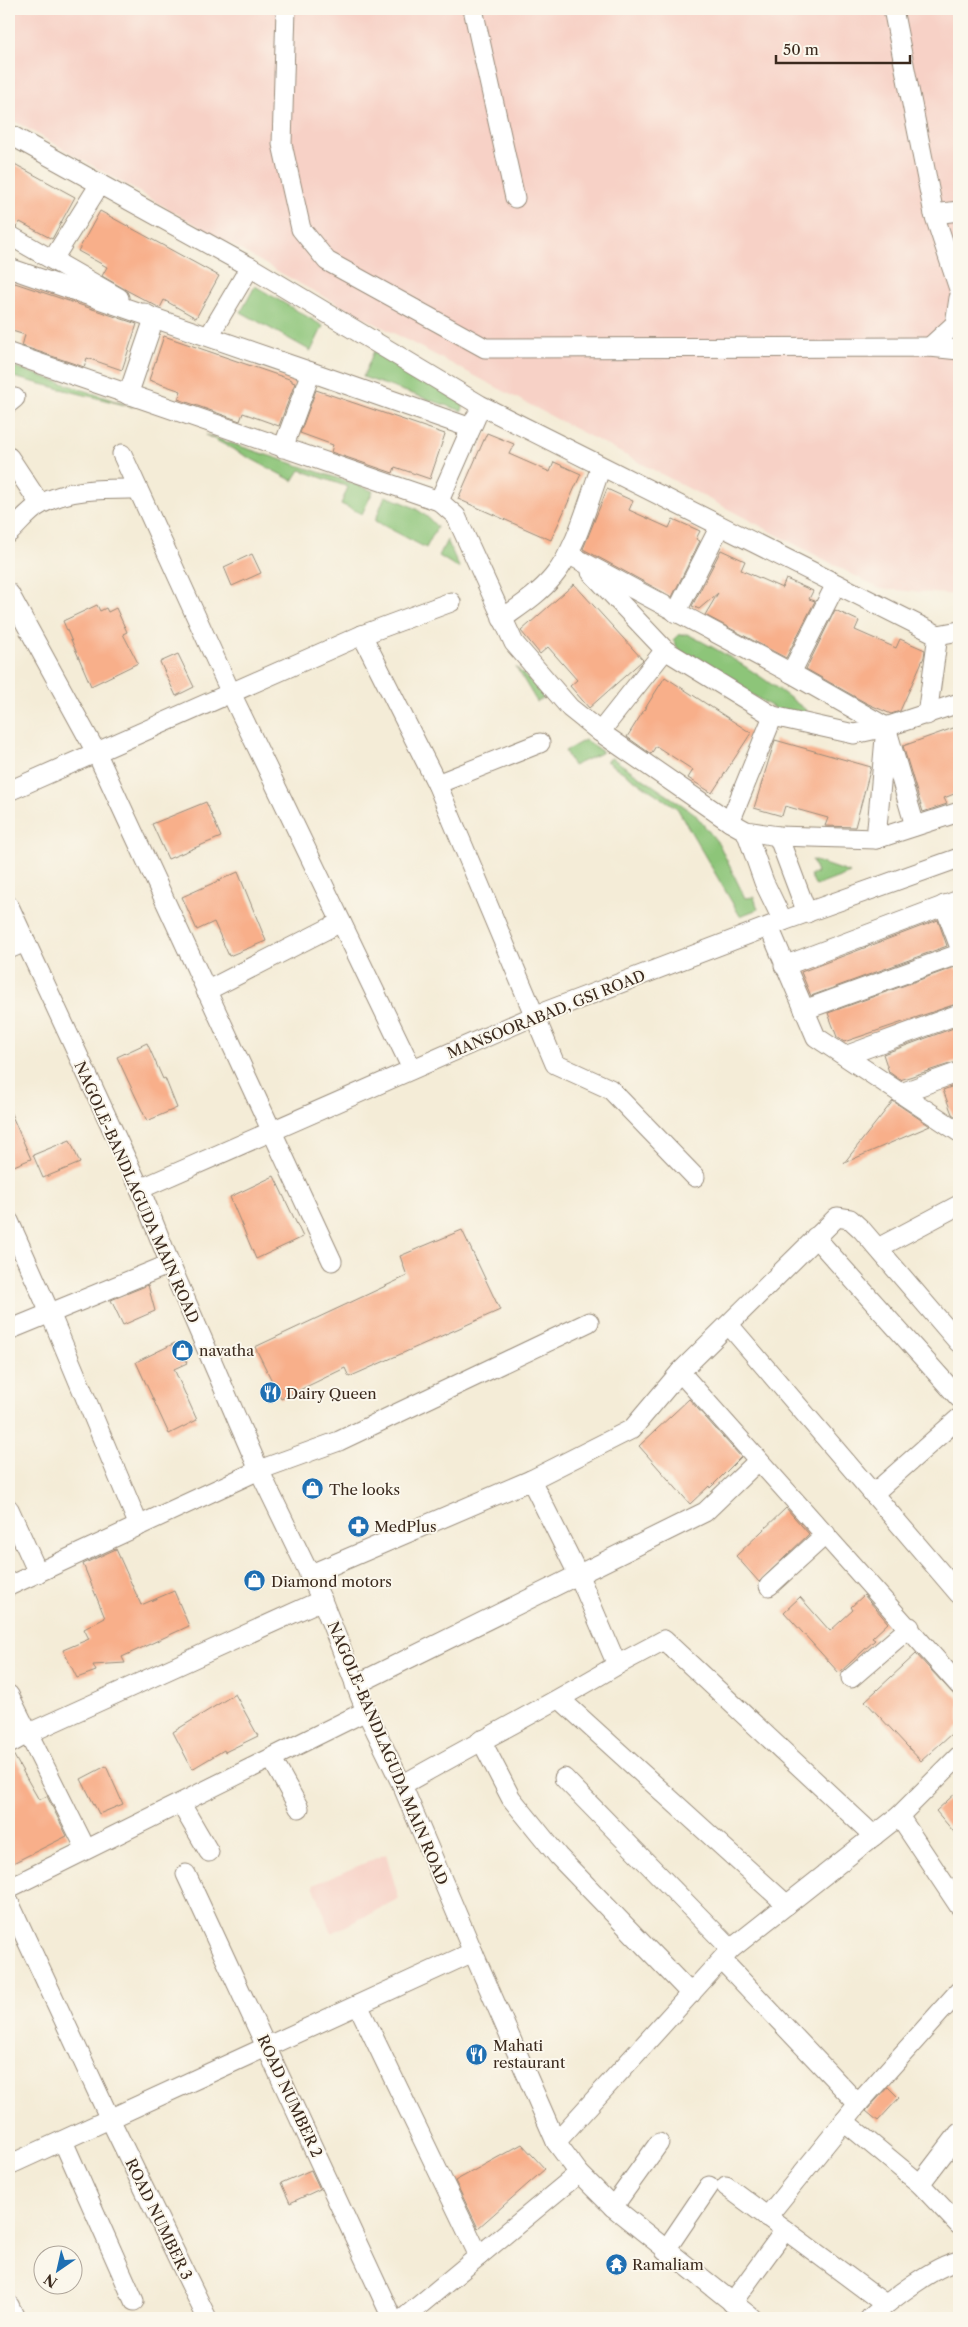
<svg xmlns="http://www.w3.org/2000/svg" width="968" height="2327" font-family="'Libre Caslon Text',serif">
	<rect width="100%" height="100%" fill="#fbf7ec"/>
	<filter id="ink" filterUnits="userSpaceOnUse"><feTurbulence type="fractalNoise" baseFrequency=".02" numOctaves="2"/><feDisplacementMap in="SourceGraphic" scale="10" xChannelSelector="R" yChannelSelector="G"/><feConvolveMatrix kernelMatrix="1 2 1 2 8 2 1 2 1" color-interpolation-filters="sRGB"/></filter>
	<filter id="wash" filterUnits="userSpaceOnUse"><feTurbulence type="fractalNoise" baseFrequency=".0096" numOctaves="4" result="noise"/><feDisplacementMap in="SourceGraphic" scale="20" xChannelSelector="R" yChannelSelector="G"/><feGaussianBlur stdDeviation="1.12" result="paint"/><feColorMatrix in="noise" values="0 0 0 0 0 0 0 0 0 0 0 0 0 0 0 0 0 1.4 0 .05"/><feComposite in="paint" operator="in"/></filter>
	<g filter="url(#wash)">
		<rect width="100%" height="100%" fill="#f4ecd7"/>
		<g fill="#f7d1c6">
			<path d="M9,9H959V595L880,589L302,285L9,118Z"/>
			<path d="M386,1854L399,1899L332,1933L313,1885Z"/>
		</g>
		<g fill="#8dc579" stroke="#64784c">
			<path d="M255,286L323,326L311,351L241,312Z"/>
			<path d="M374,351L464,403L462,411L363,377Z"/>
			<path d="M9,365L133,407L9,376Z"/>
			<path d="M206,435L349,482L373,491L362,514L341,504L348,487L300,470L293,481Z"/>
			<path d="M385,496C406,503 422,509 437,527L426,548L375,521Z"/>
			<path d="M447,540L460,569L439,556Z"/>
			<path d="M687,634C732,656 766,679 806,710L807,720L796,721L680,652L673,640L678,635Z"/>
			<path d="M516,667L546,697L537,702Z"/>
			<path d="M585,740L603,752L573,766L565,751Z"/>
			<path d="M612,758L694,813L719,844L745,898L754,897L758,909L740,916L677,808L606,761Z"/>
			<path d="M812,860L850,873L816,886L810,875L817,873Z"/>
		</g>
		<g id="blocks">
			<g fill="#f8af8a">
				<path d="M9,161L75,197L52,239L20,222L17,227L9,224Z"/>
				<path d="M100,211L219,276L196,318L164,300L160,308L128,291L102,276L107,267L78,251Z"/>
				<path d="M9,281L137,324L122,370L87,358L84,367L22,346L25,335L9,330Z"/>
				<path d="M164,336L292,380V382L295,383L279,426L243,413L240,421L178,399L181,391L149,380Z"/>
				<path d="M316,390L445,434L430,479L395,467L393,473L331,452L333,445L300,433Z"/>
				<path d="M487,433L514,444L509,454L550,472L554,462L581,474L551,540L458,499Z"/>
				<path d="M607,489L633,501L629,510L669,528L673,519L700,531L696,539L700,541L672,597L583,549Z"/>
				<path d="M721,550L745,561L741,570L782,588L786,579L813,591L809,599L815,601L786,658L705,615L718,593L699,609L692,606Z"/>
				<path d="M252,554L261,573L232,586L224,567Z"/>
				<path d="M574,584L643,660L589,708L570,686L577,680L548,647L540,654L521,631Z"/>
				<path d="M97,605L100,611L106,608L108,612L116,608L127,632L123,634L138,663L91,686L63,621Z"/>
				<path d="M835,610L859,621L855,630L896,648L900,639L925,650L924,657L900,711L891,714L866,703L806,669Z"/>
				<path d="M178,654L194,687L176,696L160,662Z"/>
				<path d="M665,677L751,733L712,793L688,778L693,770L656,746L651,754L627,737Z"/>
				<path d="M959,726V792L944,798L947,804L923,812L903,746Z"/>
				<path d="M775,740L871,767L855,827L825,826L828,818L785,806L782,816L754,808Z"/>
				<path d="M206,802L221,837L168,859L152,824Z"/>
				<path d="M238,872L266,941L229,956L214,922L197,930L182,897Z"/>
				<path d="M938,920L947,946L811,996L801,972Z"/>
				<path d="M955,967L956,970L959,968V1003L844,1042L837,1037L828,1013Z"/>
				<path d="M959,1026V1061L900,1080L889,1072L883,1054Z"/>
				<path d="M147,1043L163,1079L165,1078L177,1108L147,1121L117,1057Z"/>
				<path d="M959,1084V1119L952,1114L943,1090Z"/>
				<path d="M893,1101L930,1126L844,1163Z"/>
				<path d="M9,1109L31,1159L9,1168Z"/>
				<path d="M70,1140L80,1163L43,1178L33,1155Z"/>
				<path d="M274,1176L303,1237L256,1259L230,1197Z"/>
				<path d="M462,1230L500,1310L349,1377L345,1368L281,1399L255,1347L407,1276L400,1256Z"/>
				<path d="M148,1285L155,1311L123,1325L111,1300Z"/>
				<path d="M175,1343L187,1363L174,1369L197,1420L169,1434L136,1362Z"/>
				<path d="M689,1399L741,1457L710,1488L709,1486L690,1504L639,1446Z"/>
				<path d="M786,1508L809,1534L759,1582L736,1556Z"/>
				<path d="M116,1549L141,1605L174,1591L189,1626L122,1657L125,1663L93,1665L96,1671L77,1678L63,1650L89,1639L84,1629L105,1618L83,1564Z"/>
				<path d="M864,1595L888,1623L872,1638L875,1640L839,1673L784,1612L800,1597L830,1631L853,1610L851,1607Z"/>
				<path d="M916,1654L959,1700V1727L921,1761L865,1701Z"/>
				<path d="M235,1694L258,1736L225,1752L224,1750L192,1769L173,1732Z"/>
				<path d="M13,1754L39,1800L47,1796L67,1836L13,1863L9,1856V1755Z"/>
				<path d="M106,1766L123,1804L99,1814L81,1779Z"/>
				<path d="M959,1790V1838L936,1811Z"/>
				<path d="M888,2087L899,2098L878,2121L866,2111Z"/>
				<path d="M522,2144L545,2169L478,2228L455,2181Z"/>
				<path d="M311,2170L320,2189L290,2203L281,2183Z"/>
			</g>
		</g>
	</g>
	<g filter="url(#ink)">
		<use href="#blocks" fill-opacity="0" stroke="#988b7a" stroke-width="1"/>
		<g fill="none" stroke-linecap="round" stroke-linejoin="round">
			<defs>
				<g id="minor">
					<path d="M286,9L282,144L301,229L327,261L485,348L930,347L959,350"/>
					<path d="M473,9L515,198"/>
					<path d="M893,9L934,214L959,289"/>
					<path d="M9,134L250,267L480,405L938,635L959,631"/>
					<path d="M934,214L959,211"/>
					<path d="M9,235L119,298"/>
					<path d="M53,259L100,184"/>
					<path d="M9,268L311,372L283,448"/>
					<path d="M209,336L250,267"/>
					<path d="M930,347L955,324L959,298"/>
					<path d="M9,353L439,501L456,516L514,643L570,708L600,732L730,822L746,831L778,836L876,839L959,812"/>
					<path d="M311,372L471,428"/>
					<path d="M128,395L154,319L144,313"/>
					<path d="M9,403L15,398"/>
					<path d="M122,454L230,691L412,1069"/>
					<path d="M9,457L40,504"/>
					<path d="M439,501L476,417"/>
					<path d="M9,533C19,524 29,510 41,504C70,488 105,489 137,489"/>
					<path d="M568,554L791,673L886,727L915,826"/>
					<path d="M591,572L665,650L773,716"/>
					<path d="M9,593L96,752L332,1261"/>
					<path d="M676,613L720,526"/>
					<path d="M502,619C520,606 539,594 553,577C577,549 588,501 601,467"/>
					<path d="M362,635L437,784L555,1064L610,1089L695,1177"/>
					<path d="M791,673L836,584"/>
					<path d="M927,715L938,635"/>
					<path d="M600,732L665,650"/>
					<path d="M437,784L540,743"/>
					<path d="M9,791L362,635L451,602"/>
					<path d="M730,822L773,716L854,734L886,727"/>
					<path d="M746,831L764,882L783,921"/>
					<path d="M778,836L807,913"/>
					<path d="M876,839L886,727L959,703"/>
					<path d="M944,905L959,945"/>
					<path d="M9,906L140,1189L170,1264L259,1470L322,1600L366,1711L402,1785L473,1952L556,2142L579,2173L613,2207L752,2318"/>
					<path d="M769,927L816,1037L959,1132"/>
					<path d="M9,949L25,942"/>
					<path d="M784,966L959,900"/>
					<path d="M206,991L341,922"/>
					<path d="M804,1010L959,954"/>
					<path d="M845,1056L959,1014"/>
					<path d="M901,1093L959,1072"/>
					<path d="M140,1189L534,1016L783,921L959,858"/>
					<path d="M9,1221L50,1313L139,1526"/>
					<path d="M815,1237L959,1398"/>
					<path d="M878,1248L959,1205"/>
					<path d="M729,1325L959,1594"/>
					<path d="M9,1330L170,1264"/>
					<path d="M680,1372L959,1685"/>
					<path d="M873,1494L959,1418"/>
					<path d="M9,1509L38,1573"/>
					<path d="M309,1575L531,1480L632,1429L680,1372L837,1217L850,1219L862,1230L959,1343"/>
					<path d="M9,1586L259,1470L339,1441L589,1322"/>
					<path d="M769,1586L826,1534"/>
					<path d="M617,1665L664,1640L874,1836"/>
					<path d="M851,1678L910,1627"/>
					<path d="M355,1685L705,1512L758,1461"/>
					<path d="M9,1695L86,1849"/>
					<path d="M560,1699L787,1905"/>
					<path d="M481,1740L511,1798L558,1856L691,1994"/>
					<path d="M9,1744L27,1734L322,1600"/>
					<path d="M272,1759L299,1808"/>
					<path d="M564,1778L731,1949"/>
					<path d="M402,1785C474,1744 547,1707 617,1665L579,1576L531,1480"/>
					<path d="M181,1804L209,1852"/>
					<path d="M899,1816L959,1906"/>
					<path d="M186,1874L392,2318"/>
					<path d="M9,1888L366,1711"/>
					<path d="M9,1902L110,2119L207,2318"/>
					<path d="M722,1960L858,2104"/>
					<path d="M358,2005L479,2256"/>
					<path d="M844,2121L920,2184L959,2225"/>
					<path d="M63,2141L134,2301"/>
					<path d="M556,2142L731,1949L899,1816L959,1756"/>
					<path d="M9,2165L473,1952"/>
					<path d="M920,2184L959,2133"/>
					<path d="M726,2186L885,2304"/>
					<path d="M613,2207L659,2143"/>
					<path d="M767,2217L858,2104L959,1991"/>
					<path d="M665,2251L709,2186"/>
					<path d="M732,2303L785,2230"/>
					<path d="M9,2305L15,2318"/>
					<path d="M404,2318L579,2173"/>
					<path d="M870,2318C889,2301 935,2265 959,2261"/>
				</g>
			</defs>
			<use href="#minor" stroke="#988b7a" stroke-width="21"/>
			<use href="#minor" stroke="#fff" stroke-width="19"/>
		</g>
	</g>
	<defs>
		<symbol id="shop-disc" viewBox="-11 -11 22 22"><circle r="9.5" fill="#1f6fb2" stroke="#fbf7ec"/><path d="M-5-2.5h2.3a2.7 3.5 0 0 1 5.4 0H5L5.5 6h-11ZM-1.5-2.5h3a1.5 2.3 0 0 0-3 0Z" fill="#fff"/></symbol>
		<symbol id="restaurant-disc" viewBox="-11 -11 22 22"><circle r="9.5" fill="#1f6fb2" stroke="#fbf7ec"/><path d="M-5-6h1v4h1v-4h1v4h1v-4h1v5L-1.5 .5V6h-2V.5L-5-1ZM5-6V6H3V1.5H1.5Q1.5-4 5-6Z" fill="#fff"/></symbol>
		<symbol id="pharmacy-disc" viewBox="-11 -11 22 22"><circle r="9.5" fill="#1f6fb2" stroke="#fbf7ec"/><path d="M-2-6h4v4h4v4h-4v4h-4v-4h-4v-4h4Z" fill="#fff"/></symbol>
		<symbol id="temple-disc" viewBox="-11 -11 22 22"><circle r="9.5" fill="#1f6fb2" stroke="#fbf7ec"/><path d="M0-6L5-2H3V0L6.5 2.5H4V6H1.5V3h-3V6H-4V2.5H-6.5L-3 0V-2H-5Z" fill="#fff"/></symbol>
	</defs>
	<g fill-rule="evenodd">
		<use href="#shop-disc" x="170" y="1338" width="25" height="25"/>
		<use href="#restaurant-disc" x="258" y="1380" width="25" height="25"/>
		<use href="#shop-disc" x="300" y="1476" width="25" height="25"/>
		<use href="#pharmacy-disc" x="346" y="1514" width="25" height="25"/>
		<use href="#shop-disc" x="242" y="1568" width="25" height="25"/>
		<use href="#restaurant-disc" x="464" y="2042" width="25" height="25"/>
		<use href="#temple-disc" x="604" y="2252" width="25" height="25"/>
	</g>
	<g text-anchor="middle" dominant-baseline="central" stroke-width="4" stroke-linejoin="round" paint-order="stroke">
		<g font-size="15" fill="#3b2a1e" stroke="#fbf7ec">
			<text transform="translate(546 1014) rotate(-22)">MANSOORABAD, GSI ROAD</text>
			<text transform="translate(137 1192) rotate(66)">NAGOLE-BANDLAGUDA MAIN ROAD</text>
			<text transform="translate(388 1753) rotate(67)">NAGOLE-BANDLAGUDA MAIN ROAD</text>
			<text transform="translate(290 2096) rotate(65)">ROAD NUMBER 2</text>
			<text transform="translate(159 2219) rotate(64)">ROAD NUMBER 3</text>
		</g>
		<g font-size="15" fill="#3b2a1e" stroke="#fbf7ec" text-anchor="start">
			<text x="199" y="1350">navatha</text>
			<text x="286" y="1393">Dairy Queen</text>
			<text x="329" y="1489">The looks</text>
			<text x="374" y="1526">MedPlus</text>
			<text x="271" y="1581">Diamond motors</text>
			<text x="493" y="2045">Mahati<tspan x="493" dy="17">restaurant</tspan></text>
			<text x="632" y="2264">Ramaliam</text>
		</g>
	</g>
	<rect width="968" height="2327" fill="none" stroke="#fbf7ec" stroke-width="30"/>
	<g transform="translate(58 2270) rotate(214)"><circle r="24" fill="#fbf7ec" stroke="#aea59a"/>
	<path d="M0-4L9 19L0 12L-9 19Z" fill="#1f6fb2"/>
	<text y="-8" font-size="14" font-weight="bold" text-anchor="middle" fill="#3b2a1e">N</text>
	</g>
	<path d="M776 55v8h134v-8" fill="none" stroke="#3b2a1e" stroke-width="2.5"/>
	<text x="783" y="55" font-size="15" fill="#3b2a1e" stroke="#fbf7ec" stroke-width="4" paint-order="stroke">50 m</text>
</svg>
